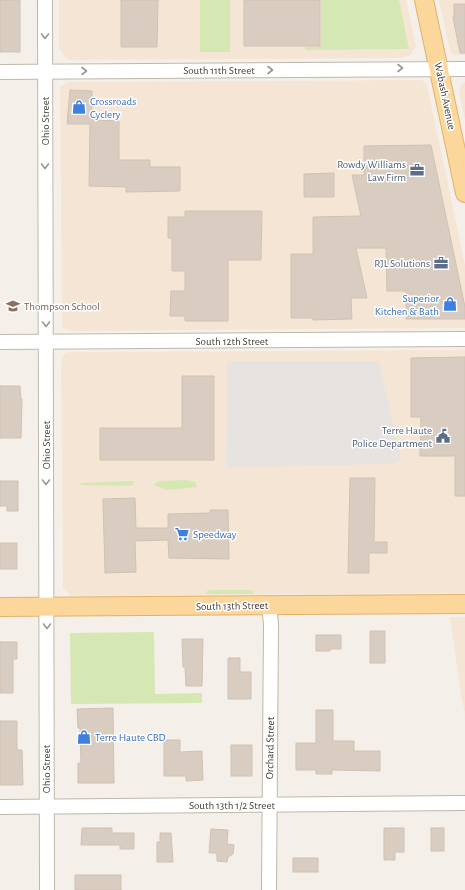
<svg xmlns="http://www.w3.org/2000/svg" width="465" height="890" font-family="'Alegreya Sans',sans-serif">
	<rect width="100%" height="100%" fill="#f4f0e9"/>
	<g fill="#f5e5d5">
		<path d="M59,0H406L416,46L411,55L402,58L70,60L65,57L59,49Z"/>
		<path d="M439,0H465V55H453L450,50Z"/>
		<path d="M422,80L427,85L465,265V328L69,331L62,327L60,87L63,85L68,82Z"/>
		<path d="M465,82V120L459,92L460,86Z"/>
		<path d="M465,350V593L72,596L63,589L61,365L63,356L69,352Z"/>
		<path d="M450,617H465V714L461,694Z"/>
	</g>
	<g fill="#d5e7b3">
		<rect x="200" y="0" width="30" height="52"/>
		<path d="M321,0H399L409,49L305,50V47L321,46Z"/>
		<path d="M187,480L195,482L197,487L167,490L154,485L159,481Z"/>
		<path d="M132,481L134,482L132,486L79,485L82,483Z"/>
		<path d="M212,590H248L253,591L254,594H206L207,591Z"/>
		<path d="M154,632L155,694L202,693V703L71,704L70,633Z"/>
	</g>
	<path fill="#e6e3e1" d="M227,361H379L401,460L392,464L226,467Z"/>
	<g fill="#d9cdc2" stroke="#d0c2b2">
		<rect x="0" y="0" width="20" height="52"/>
		<path d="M121,0H158L157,47H121Z"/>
		<rect x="244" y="0" width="76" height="46"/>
		<path d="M454,4H465V53H460L453,17H454Z"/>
		<path d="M70,90L92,91V120L119,121V160H150V167H180V191L126,192V187L89,186L90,124H67Z"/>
		<path d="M431,145L465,307V319H406V291H387L386,248H356L367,298H351L352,319L313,320V318H291V254H313V217L361,216L352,175H364V146Z"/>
		<path d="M334,173V197H304V174Z"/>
		<path d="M185,211H262L261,260H228V321H185V316H170L171,291H185V271H172V238H168V217H185Z"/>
		<path d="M465,357V496H455V456H420L421,417H411V358Z"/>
		<path d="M182,376H214V460H100V428H182Z"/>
		<path d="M0,386H20L21,399H22L21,438H0Z"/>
		<path d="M350,478H375L374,542H387V553H369V573H348Z"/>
		<path d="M0,481H18V511H7V506H0Z"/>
		<path d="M135,498L136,528H168V514L210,513V510H228L229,559L169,558L168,540L135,541L136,572L105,573L103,499Z"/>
		<rect x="0" y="543" width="17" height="26"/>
		<rect x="370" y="631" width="15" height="32"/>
		<path d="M316,635H341V649H330V651H316Z"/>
		<path d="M182,639H203L202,686H186L185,667H183Z"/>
		<path d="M0,642H17V659H13V693H0Z"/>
		<path d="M228,658H240V672H251V699H228Z"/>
		<path d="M113,708L114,783H78V763H81L80,728H78L77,709Z"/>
		<path d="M316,710H333V741H354V751H380V771L332,770V774H316V770H296V743H316Z"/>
		<path d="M0,721H17V750H22L23,785H0Z"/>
		<path d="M164,740H180V752L202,751L203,780L186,781V776H164Z"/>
		<rect x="231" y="745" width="21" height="31"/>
		<path d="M82,828H112V833H134V849H120V845H81Z"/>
		<path d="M384,828H404V852H395V860H384Z"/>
		<rect x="431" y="828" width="13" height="23"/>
		<path d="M211,829L228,830L227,844L234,845L233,854L228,857L227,862L217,861V853H209Z"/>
		<path d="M160,833H171L173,862H157V842H160Z"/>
		<rect x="293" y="858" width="25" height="14"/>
		<rect x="75" y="875" width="46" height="15"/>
	</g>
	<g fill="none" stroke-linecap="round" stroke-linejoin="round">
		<defs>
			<g id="minor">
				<path d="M45,0L47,890"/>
				<path d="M0,72L465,69"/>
				<path d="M0,342L465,339"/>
				<path d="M269,606L271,624L269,890"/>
				<path d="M0,807L465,803"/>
			</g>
			<g id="major">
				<path d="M424,0L465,193"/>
				<path d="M0,607L465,604"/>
			</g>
		</defs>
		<use href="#minor" stroke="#bfb7ac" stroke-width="16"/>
		<use href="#major" stroke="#e1b26a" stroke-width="20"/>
		<use href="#minor" stroke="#fff" stroke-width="14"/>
		<use href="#major" stroke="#fcd79b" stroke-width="18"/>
	</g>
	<defs><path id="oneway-chevron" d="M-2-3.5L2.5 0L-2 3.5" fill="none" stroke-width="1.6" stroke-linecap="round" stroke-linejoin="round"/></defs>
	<g stroke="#9a9692">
		<use href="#oneway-chevron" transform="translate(45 36) rotate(90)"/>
		<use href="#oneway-chevron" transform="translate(400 68)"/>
		<use href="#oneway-chevron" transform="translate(270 70)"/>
		<use href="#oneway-chevron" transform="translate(84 71)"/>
		<use href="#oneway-chevron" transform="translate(45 166) rotate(90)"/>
		<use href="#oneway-chevron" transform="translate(46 324) rotate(90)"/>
		<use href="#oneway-chevron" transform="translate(46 482) rotate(90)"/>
		<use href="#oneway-chevron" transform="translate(47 626) rotate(90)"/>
	</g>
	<defs>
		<symbol id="shop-bare" viewBox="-9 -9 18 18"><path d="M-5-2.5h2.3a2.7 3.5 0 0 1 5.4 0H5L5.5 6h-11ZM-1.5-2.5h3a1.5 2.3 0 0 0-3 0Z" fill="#3f7fe0" stroke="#fff" stroke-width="2.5" paint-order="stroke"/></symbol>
		<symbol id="office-bare" viewBox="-9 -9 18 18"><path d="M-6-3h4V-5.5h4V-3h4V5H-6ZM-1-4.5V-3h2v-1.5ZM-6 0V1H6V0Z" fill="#5c6f8a" stroke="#fff" stroke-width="2.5" paint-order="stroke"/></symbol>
		<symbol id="school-bare" viewBox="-9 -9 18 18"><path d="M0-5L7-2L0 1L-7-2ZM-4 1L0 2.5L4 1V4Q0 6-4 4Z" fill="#8d6e63" stroke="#fff" stroke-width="2.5" paint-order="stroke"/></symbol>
		<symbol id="civic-bare" viewBox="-9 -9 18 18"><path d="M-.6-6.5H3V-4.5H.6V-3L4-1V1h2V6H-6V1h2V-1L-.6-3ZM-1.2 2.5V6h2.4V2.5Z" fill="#5c6f8a" stroke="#fff" stroke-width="2.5" paint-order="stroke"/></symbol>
		<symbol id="supermarket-bare" viewBox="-9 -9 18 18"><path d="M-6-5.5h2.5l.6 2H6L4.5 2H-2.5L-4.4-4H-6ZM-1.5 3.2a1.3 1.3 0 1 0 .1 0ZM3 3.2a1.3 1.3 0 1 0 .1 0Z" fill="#3f7fe0" stroke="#fff" stroke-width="2.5" paint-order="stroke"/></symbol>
	</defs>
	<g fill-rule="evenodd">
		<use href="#shop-bare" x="69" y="97" width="20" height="20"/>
		<use href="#office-bare" x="407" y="160" width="20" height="20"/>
		<use href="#office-bare" x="431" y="253" width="20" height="20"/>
		<use href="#shop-bare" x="440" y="294" width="20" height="20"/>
		<use href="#school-bare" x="3" y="296" width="20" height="20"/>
		<use href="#civic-bare" x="433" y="426" width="20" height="20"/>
		<use href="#supermarket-bare" x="172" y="524" width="20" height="20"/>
		<use href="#shop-bare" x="74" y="727" width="20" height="20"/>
	</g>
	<g text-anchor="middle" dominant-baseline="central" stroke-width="3" stroke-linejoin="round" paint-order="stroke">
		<g font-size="11" fill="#484038" stroke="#fff">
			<text x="219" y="70">South 11th Street</text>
			<text transform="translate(445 96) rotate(78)">Wabash Avenue</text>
			<text transform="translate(45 121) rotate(-90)">Ohio Street</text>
			<text x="232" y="341">South 12th Street</text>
			<text transform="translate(46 445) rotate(-90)">Ohio Street</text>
			<text transform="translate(232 606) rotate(-1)">South 13th Street</text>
			<text transform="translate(270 748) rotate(-89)">Orchard Street</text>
			<text transform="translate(46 769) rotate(-90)">Ohio Street</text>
			<text x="232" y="805">South 13th 1/2 Street</text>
		</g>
		<g font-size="11" fill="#366cbe" stroke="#fff" text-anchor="start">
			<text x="90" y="101">Crossroads<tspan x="90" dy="13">Cyclery</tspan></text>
			<text x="439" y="298" text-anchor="end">Superior<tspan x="439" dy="13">Kitchen &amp; Bath</tspan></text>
			<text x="193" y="534">Speedway</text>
			<text x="95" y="737">Terre Haute CBD</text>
		</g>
		<g font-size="11" fill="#4e5e75" stroke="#fff" text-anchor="end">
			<text x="406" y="164">Rowdy Williams<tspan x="406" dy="13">Law Firm</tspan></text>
			<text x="430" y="263">RJL Solutions</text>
			<text x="432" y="430">Terre Haute<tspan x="432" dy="13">Police Department</tspan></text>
		</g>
		<g font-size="11" fill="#785e54" stroke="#fff" text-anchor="start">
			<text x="24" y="306">Thompson School</text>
		</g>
	</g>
</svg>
